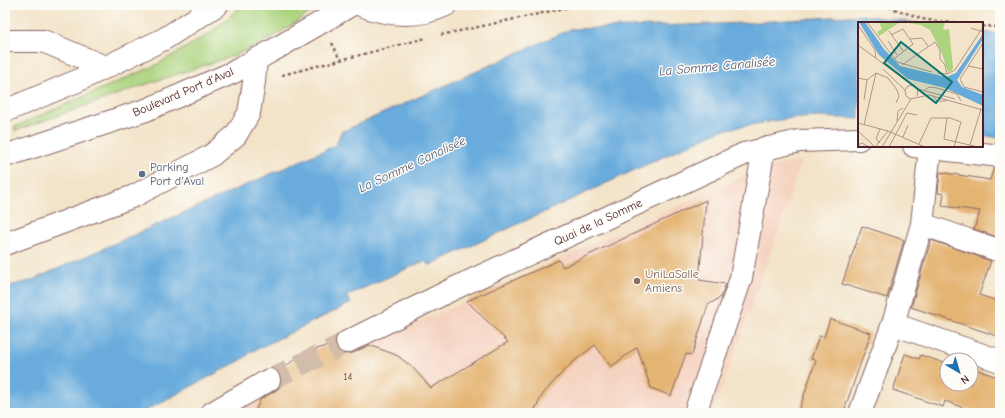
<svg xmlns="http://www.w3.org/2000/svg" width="1005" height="418" font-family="'Comic Neue',sans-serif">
	<rect width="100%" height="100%" fill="#fdfcf7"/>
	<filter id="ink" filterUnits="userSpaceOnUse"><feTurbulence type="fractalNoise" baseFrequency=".025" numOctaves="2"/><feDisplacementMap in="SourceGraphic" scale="8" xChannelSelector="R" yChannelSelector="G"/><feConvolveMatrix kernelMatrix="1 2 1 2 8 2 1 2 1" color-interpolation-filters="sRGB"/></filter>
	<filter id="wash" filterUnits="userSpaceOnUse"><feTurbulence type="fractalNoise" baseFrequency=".012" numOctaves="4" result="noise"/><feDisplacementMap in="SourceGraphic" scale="16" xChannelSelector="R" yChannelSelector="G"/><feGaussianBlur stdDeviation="0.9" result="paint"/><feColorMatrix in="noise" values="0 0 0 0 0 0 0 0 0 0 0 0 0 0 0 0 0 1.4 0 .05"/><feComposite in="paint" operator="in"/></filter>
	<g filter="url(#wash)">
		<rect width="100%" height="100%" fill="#f3e4c9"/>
		<path fill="#f5d3c1" d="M802,160L776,237L713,413H236L394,333L754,172Z"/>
		<path fill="#acd37e" stroke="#7b7954" d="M243,5H322L272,38L236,55L150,83L15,131L14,127L156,65L209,34Z"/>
		<g fill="#67abdc" stroke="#586584">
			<path d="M861,15L919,23H859V119L818,117L786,119L721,130L430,265L424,261L346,296L351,303L251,352L243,359L141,413H5V287L30,281L336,145L341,132L571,29L744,23Z"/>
			<path d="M982,32L1000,34V138L982,135Z"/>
		</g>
		<g id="blocks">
			<g fill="#e4b473">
				<path d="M994,168H1000V227L997,237L974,229L980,211L942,206L944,194L938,193L940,172L990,180Z"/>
				<path d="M706,200L699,280L726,284L721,297L708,305L692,355L686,354L671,396L651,388L637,347L611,367L595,345L573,362L557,378L543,394L533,413H254L261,399L275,391L280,387L281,380L279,373L285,367L300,355L309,351L335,344L336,348L340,352L346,354L353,353L369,345L391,353L398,356L413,368L431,388L508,342L467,301L559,260L563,267Z"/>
				<path d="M862,226L904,240L887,298L842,284Z"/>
				<path d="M931,240L991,261L979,295L1000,302V337L911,307Z"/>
				<path d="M830,319L871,333L847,402L844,413H798L816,360L811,359L819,336L824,337Z"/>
				<path d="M905,354L919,359L921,355L947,364V384H971L972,368L1000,378V413H978L945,401L943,407L893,390Z"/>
			</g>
		</g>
	</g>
	<g filter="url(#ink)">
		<use href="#blocks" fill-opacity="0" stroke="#856462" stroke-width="1"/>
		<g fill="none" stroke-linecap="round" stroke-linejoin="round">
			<path stroke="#d1bda9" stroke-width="22" stroke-dasharray="22 11" stroke-linecap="butt" d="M269,380L347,342"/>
			<defs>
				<g id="minor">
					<path d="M5,41H43L105,67"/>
					<path d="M914,146L1000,156"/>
					<path d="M922,224L1000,251"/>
					<path d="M5,244L134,196L212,155L236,135L249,113L254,82L256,59"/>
					<path d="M893,324L1000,361"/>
					<path d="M347,342L453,289L744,154L799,141L859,139"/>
					<path d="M212,413L269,380"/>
					<path d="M695,413L741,278L764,148"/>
					<path d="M860,413L893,324L922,224L930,148"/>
				</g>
				<g id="major">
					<path d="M361,5C388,16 419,18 446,5"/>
					<path d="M5,111L77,81L164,39L217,5"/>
					<path d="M5,156L146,110L234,72L277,48L351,5"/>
				</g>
			</defs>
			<use href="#minor" stroke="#856462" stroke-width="24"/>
			<use href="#major" stroke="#856462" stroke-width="24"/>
			<g stroke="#856462" stroke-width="2.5" stroke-dasharray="3 3" stroke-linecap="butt">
				<path d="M883,5L926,20L958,23"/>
				<path d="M982,26L1000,27"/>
				<path d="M441,35L579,5"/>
				<path d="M332,43L340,60"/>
				<path d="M282,75L426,38"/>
			</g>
			<use href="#minor" stroke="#fff" stroke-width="22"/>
			<use href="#major" stroke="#fff" stroke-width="22"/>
		</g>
	</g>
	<circle fill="#5c6f8a" stroke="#fdfcf7" stroke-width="1.5" cx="142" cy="174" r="4"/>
	<circle fill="#8d6e63" stroke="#fdfcf7" stroke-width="1.5" cx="637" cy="281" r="4"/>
	<g text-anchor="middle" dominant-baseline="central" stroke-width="3" stroke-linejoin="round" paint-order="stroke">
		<g font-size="10" fill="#70443d">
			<text x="348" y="377">14</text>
		</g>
		<g font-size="12" fill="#4a1f2b" stroke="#fdfcf7">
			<text transform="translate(183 92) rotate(-23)">Boulevard Port d'Aval</text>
			<text transform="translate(598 222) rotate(-25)">Quai de la Somme</text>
		</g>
		<g font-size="12" fill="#4e5e75" stroke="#fdfcf7" text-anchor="start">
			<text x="150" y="167">Parking<tspan x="150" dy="14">Port d'Aval</tspan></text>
		</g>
		<g font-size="12" fill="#785e54" stroke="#fdfcf7" text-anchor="start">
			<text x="645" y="274">UniLaSalle<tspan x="645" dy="14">Amiens</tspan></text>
		</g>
		<g font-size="13" font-style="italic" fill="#565772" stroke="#fdfcf7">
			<text transform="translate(717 66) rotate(-5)">La Somme Canalisée</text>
			<text transform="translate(412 164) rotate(-25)">La Somme Canalisée</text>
		</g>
	</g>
	<g transform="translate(858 22)">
		<rect width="125" height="125" fill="#f3e4c9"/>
		<path d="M21,0H42L21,14L19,10L24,7ZM45,0H87L85,8L91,7L95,46L93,49L90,50L83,29L72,8L63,3Z" fill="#acd37e"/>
		<path d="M1,0H7L26,27L42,44L88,55L98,51L125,12V17L99,58L104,65L125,73V84L87,66L50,57L21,33Z" fill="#67abdc"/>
		<path fill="none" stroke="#af958a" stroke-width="1" d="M9,0L39,40L74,50M0,3L17,28L18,36M113,6L125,10M31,9L45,29M33,13L45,7L55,22L36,37M52,17L64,16L70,24M30,19L39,33M125,21L102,57L106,65L125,70M0,23L54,63M44,43L77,20L82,28V37L87,43L89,52M110,44L125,47M25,47L47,68M18,51L30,56L39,68L41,74L38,81M79,51L89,52L97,48L125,5M0,56L9,58L18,51M60,67L97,77M47,68L48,74L52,77L71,73L125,88M47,68L50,64L56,63L60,67L59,74M67,68L71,65L79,66L99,72L103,79M75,74L79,79H89M6,78L9,58M89,96L86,117L120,125M39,99L40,89L45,86M0,101L30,109L67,125M6,103L18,51M0,109L17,125M45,115L50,103M22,121L18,117L22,107M61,122L73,96H92L103,100L96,125M0,123L4,121L11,125M112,123L123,87M17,125L30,109M24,125L53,77M31,125L49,91L59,93"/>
		<path fill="#0f766e" fill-opacity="0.15" stroke="#0f766e" stroke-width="2" d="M43,20L94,60L78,81L26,41Z"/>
		<rect width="125" height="125" fill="none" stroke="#4a1f2b" stroke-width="2"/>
	</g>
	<rect width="1005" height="418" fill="none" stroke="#fdfcf7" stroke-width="20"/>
	<g transform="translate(959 372) rotate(142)"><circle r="19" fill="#fdfcf7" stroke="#b5a4a5"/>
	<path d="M0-3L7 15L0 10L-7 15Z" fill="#1f6fb2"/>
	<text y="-6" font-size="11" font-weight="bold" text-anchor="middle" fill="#4a1f2b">N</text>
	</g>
</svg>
